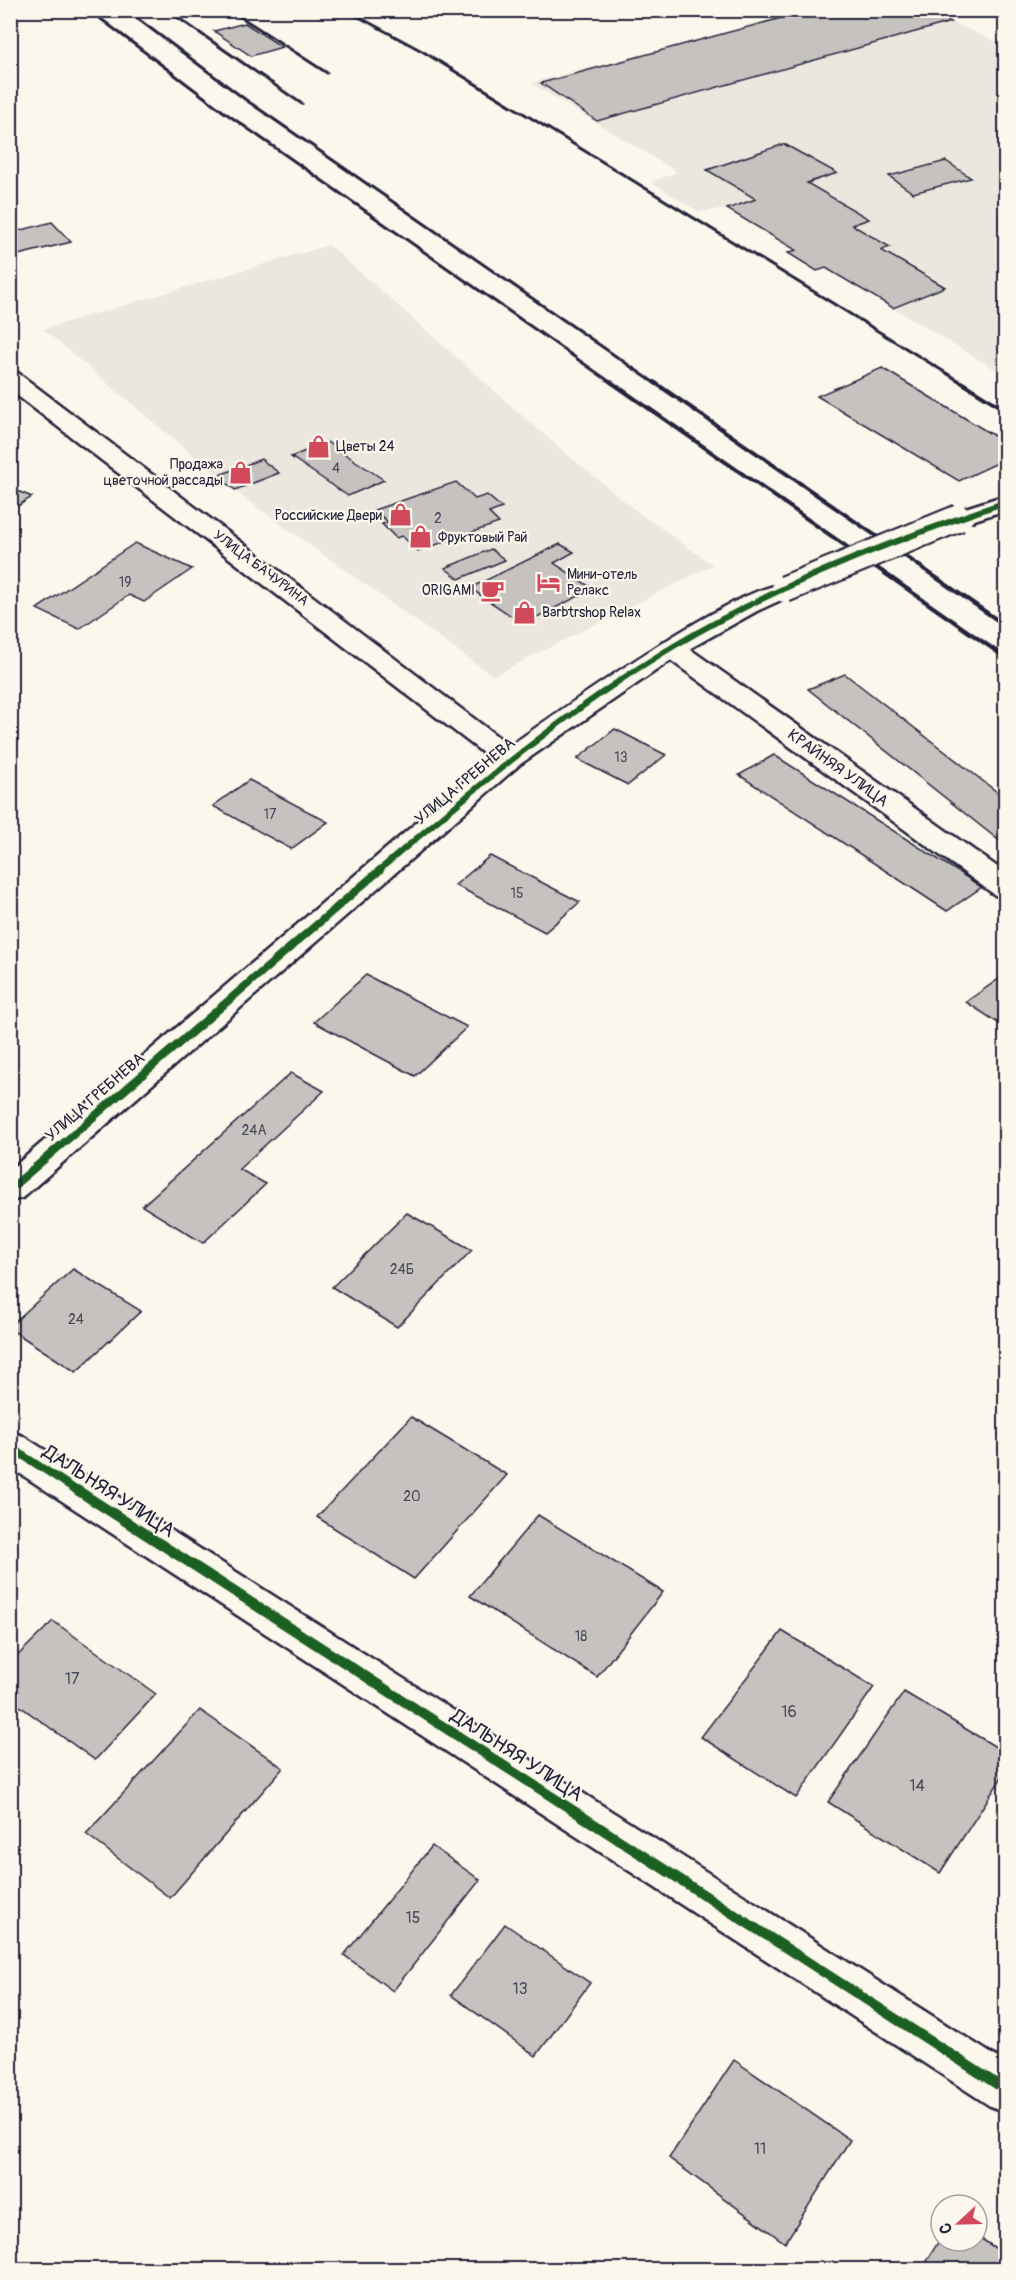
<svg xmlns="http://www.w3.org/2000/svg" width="1016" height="2280" font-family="Pangolin,sans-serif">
	<rect width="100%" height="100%" fill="#fbf7ec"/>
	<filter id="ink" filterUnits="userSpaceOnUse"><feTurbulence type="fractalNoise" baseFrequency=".0167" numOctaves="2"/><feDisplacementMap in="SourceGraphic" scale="12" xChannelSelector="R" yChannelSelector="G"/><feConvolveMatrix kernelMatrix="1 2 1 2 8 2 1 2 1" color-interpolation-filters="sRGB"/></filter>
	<g filter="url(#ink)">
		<g fill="#ebe7df">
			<path d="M807,11H929L1005,46V375L826,268L817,271L788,253L795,250L727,209L699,212L651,182L677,172L531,83Z"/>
			<path d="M329,245L557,446L634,509L713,565L493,676L240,495L43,329Z"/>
		</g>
		<g fill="#c6c2c0" stroke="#22223b" stroke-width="1.5">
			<path d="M811,10H929L951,22L597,121L541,83Z"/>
			<path d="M986,10H1006V19Z"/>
			<path d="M245,23L282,47L251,56L214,31Z"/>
			<path d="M784,144L837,173L807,183L869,219L852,225L890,247L881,250L945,287L893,308L826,268L817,271L788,253L796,250L727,209L756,199L707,170Z"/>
			<path d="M946,161L971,178L913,193L889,176Z"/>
			<path d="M52,222L71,242L10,257V233Z"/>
			<path d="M882,368L1006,443V459L959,481L817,396Z"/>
			<path d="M327,442L384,480L348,496L291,457Z"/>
			<path d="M261,459L279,473L235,490L217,476Z"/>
			<path d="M456,482L475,499L487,495L502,508L489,513L499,523L418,551L402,536L396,538L382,524L388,522L374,510Z"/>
			<path d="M10,488L32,497L10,511Z"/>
			<path d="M135,543L192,569L144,602L129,595L79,629L37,609Z"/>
			<path d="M560,544L574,552L554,563L593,589L523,624L470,588Z"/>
			<path d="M491,549L505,560L459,579L445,568Z"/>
			<path d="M845,674L1006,799V846L808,689Z"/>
			<path d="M615,729L666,755L628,785L577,759Z"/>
			<path d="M774,755L982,887L947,911L739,775Z"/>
			<path d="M249,780L328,822L291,849L213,806Z"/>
			<path d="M490,856L580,902L545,932L455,885Z"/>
			<path d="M1006,974V1028L966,1002Z"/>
			<path d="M366,975L467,1027L415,1076L314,1022Z"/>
			<path d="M291,1073L324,1091L239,1169L266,1184L203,1243L142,1206Z"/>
			<path d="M407,1213L472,1250L397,1327L332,1287Z"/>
			<path d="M73,1269L141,1311L76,1372L10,1329V1326Z"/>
			<path d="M411,1417L507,1475L414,1579L317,1517Z"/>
			<path d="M538,1515L663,1592L597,1677L470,1596Z"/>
			<path d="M53,1621L156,1694L95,1760L10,1699V1663Z"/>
			<path d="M782,1631L874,1687L796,1798L701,1737Z"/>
			<path d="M904,1692L1006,1753V1771L940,1873L828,1802Z"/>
			<path d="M200,1710L283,1768L170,1898L86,1834Z"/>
			<path d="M432,1846L480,1880L393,1991L344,1955Z"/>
			<path d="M505,1924L590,1983L536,2056L451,1995Z"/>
			<path d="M734,2060L850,2140L785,2243L669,2158Z"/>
			<path d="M977,2236L1006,2255V2270H922L941,2237V2241H977Z"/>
		</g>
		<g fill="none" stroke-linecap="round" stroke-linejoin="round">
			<defs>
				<g id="minor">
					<path d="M671,640L680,642L1006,873V898L995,895L662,654L658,648L662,642Z"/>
					<path d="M10,1432L23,1436L1006,2063V2112L990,2106L10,1467Z"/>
				</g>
				<g id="tertiary">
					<path d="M10,371L18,373L510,746C554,715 751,573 794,584L798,589L794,594L757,611L680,654L519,765L22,1198L10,1201V1170L491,759L10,390Z"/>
					<path d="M1006,495V510L959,525L950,523L947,518L950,513Z"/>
				</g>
			</defs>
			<use href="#minor" stroke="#22223b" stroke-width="5"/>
			<use href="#tertiary" stroke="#22223b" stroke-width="5"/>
			<use href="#minor" fill="#fbf7ec" fill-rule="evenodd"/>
			<use href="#tertiary" fill="#fbf7ec" fill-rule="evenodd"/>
			<g stroke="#22223b" stroke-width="3">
				<path d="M89,10L224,112L613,384"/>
				<path d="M126,10L246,100L656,384"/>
				<path d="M167,10L302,104"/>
				<path d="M230,10L327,73"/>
				<path d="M346,10L422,51L964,384"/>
			</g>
			<g stroke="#22223b" stroke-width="4">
				<path d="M611,382L1006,658"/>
				<path d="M654,382L1006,626"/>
				<path d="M961,382L1006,410"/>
			</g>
			<defs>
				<path id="tertiary-bridge" d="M785,589L959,518"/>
			</defs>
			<use href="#tertiary-bridge" stroke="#22223b" stroke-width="30" stroke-linecap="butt"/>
			<use href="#tertiary-bridge" stroke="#fbf7ec" stroke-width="26"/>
			<defs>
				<path id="cycleway-far2" d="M378,871C472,791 567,710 674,646C778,584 892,541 1006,502"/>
				<g id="cycleway-far1">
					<path d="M10,1189L380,870"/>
					<path d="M10,1447L79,1492"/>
				</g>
				<path id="cycleway" d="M77,1490L1006,2090"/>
			</defs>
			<use href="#cycleway-far2" stroke="#fbf7ec" stroke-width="9"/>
			<use href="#cycleway-far1" stroke="#fbf7ec" stroke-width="11"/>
			<use href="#cycleway" stroke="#fbf7ec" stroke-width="14"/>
			<use href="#cycleway-far2" stroke="#1b5e20" stroke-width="6"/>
			<use href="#cycleway-far1" stroke="#1b5e20" stroke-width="8"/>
			<use href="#cycleway" stroke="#1b5e20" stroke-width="10"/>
		</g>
	</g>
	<defs>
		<symbol id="shop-bare" viewBox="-9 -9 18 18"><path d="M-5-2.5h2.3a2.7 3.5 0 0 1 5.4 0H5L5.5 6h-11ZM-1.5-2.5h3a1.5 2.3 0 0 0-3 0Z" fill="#d1495b" stroke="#fbf7ec" stroke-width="2.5" paint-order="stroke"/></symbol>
		<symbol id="hotel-bare" viewBox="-9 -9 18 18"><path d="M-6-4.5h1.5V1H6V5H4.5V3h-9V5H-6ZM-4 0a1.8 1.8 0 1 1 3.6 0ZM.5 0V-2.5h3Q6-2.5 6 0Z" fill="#d1495b" stroke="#fbf7ec" stroke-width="2.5" paint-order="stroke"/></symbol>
		<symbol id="cafe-bare" viewBox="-9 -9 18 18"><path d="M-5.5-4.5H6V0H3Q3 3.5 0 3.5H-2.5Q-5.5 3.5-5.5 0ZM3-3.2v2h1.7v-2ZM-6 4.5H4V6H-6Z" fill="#d1495b" stroke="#fbf7ec" stroke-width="2.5" paint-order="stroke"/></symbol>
	</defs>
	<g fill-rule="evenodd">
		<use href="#shop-bare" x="302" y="430" width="33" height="33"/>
		<use href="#shop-bare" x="224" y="456" width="33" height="33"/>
		<use href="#shop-bare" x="384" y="498" width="33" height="33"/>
		<use href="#shop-bare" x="404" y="520" width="33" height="33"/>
		<use href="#hotel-bare" x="532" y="566" width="33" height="33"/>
		<use href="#cafe-bare" x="476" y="574" width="33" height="33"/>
		<use href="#shop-bare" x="508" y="596" width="33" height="33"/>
	</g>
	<g text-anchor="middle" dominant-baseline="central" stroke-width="4.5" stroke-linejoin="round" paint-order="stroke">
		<g font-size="14" fill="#22223b" stroke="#fbf7ec" text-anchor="start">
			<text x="336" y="446">Цветы 24</text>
			<text x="223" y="464" text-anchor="end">Продажа<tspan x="223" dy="16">цветочной рассады</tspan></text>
			<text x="382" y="515" text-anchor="end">Российские Двери</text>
			<text x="438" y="537">Фруктовый Рай</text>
			<text x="567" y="574">Мини-отель<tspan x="567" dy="16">Релакс</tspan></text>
			<text x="475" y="590" text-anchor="end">ORIGAMI</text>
			<text x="542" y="612">Barbtrshop Relax</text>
		</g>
		<g font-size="14" fill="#4b4a5c">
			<text x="336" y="468">4</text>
			<text x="438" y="518">2</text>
			<text x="125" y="582">19</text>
			<text x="621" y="757">13</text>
			<text x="270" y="814">17</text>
			<text x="517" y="893">15</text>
			<text x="254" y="1130">24А</text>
			<text x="402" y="1269">24Б</text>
			<text x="76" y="1319">24</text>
			<text x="412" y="1496">20</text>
			<text x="581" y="1636">18</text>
		</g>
		<g font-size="14" fill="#22223b" stroke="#fbf7ec">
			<text transform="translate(261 568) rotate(37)">УЛИЦА БАЧУРИНА</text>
		</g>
		<g font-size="16" fill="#22223b" stroke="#fbf7ec">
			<text transform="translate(838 768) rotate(36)">КРАЙНЯЯ УЛИЦА</text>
			<text transform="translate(465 781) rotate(-40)">УЛИЦА ГРЕБНЕВА</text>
			<text transform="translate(95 1097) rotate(-41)">УЛИЦА ГРЕБНЕВА</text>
		</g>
		<g font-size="16" fill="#4b4a5c">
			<text x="72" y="1679">17</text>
			<text x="789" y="1712">16</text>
			<text x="917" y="1786">14</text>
			<text x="413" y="1918">15</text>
			<text x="520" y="1989">13</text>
			<text x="760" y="2149">11</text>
		</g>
		<g font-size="20" fill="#22223b" stroke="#fbf7ec">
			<text transform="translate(109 1491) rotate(33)">ДАЛЬНЯЯ УЛИЦА</text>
			<text transform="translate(517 1755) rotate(33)">ДАЛЬНЯЯ УЛИЦА</text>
		</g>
	</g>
	<rect width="1016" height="2280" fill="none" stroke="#fbf7ec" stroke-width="36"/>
	<rect x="18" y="18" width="980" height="2244" fill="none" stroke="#22223b" stroke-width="2" filter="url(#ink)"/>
	<g transform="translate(959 2223) rotate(248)"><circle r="28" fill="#fbf7ec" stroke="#a4a2a5" stroke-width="1.5"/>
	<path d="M0-4.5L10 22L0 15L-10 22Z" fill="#d1495b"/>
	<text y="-9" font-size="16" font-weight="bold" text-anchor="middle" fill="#22223b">С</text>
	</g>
</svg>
